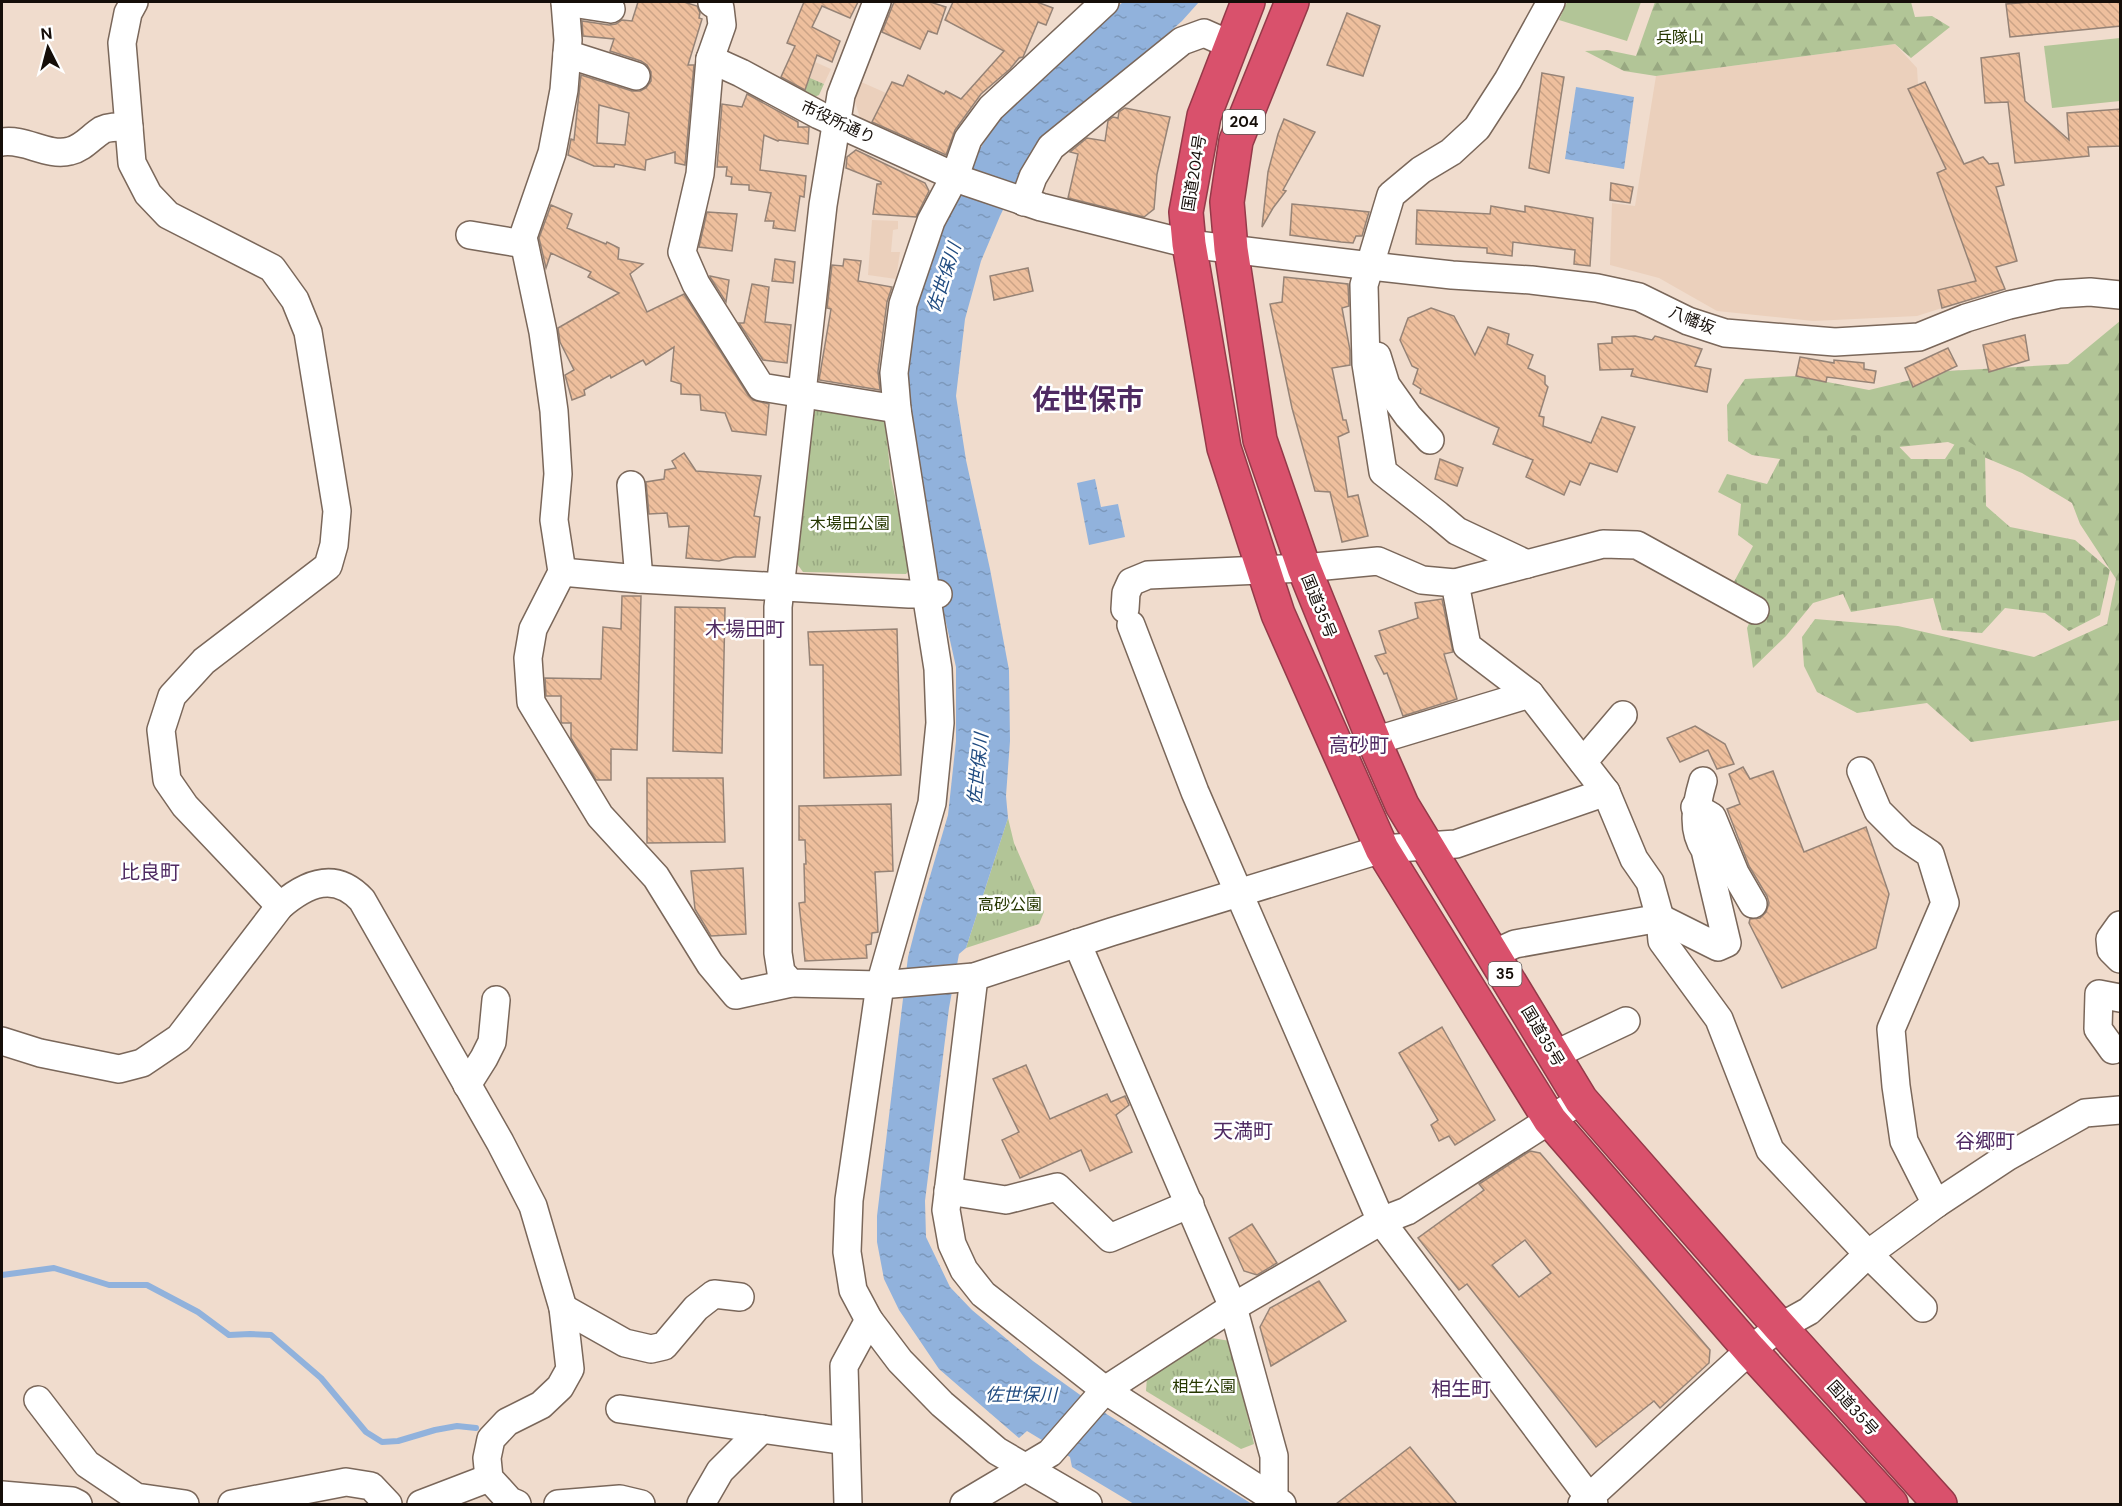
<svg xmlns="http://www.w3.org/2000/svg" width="2122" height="1506" font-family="'DM Sans','Noto Sans JP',sans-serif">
	<defs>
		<pattern id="grass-tufts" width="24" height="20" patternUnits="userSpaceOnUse" patternTransform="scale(1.5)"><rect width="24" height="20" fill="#b2c597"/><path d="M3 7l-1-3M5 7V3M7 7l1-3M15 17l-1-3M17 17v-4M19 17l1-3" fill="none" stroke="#98a881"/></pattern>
		<pattern id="forest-firs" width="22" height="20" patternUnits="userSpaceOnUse" patternTransform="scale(1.5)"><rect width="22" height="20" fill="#b2c597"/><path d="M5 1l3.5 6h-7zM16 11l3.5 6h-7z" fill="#98a881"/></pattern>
		<pattern id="cemetery-stones" width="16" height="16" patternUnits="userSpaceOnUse" patternTransform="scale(1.5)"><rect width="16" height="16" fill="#b2c597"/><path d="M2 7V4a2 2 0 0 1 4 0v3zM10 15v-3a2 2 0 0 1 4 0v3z" fill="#98a881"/></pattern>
		<pattern id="water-ripples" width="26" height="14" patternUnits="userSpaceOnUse" patternTransform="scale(1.5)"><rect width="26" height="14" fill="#91b2dc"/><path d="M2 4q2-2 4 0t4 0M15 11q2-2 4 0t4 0" fill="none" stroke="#7c98bb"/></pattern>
		<pattern id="building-back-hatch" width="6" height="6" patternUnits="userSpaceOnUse" patternTransform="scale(1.5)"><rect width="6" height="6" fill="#eebf9d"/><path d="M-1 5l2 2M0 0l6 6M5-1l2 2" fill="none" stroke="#cba386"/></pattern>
	</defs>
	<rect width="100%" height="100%" fill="#f0dccd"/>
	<g fill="#ebd0bc">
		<path d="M1895,44L1917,68L1918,84L1908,90L1945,167L1937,173L1973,273L1975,281L1938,290L1942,308L1917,316L1813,321L1717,311L1659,278L1610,265L1612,203L1635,206L1656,76Z"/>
		<path d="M815,62L831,69L824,84L810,78Z"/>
		<path d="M859,81L886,93L871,123L860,118L854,98Z"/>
		<path d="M872,220L898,221V229L893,230L891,252H900L896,279L868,275Z"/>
	</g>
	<g fill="url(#grass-tufts)">
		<path d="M810,78L824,84L819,95L812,98L803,94Z"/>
		<path d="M815,408L884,412L891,478L911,568L906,574L803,572L795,561Z"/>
		<path d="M1008,818L1014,843L1044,912L1039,924L966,948Z"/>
		<path d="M1212,1338L1230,1341L1254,1444L1241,1449L1146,1391L1147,1377Z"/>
	</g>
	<g fill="url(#forest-firs)">
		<path d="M1655,2H1911L1915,17L1932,16L1950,27L1911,58L1895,44L1656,76L1624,71L1585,51L1607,50L1636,56Z"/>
		<path d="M2120,321V720L1971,742L1927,703L1857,713L1817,692L1804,666L1802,637L1815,619L1898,626L2034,657L2107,624L2116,579L2080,524L2072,503L2022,473L1948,442L1780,459L1752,455L1728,441L1727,405L1745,379L1796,376L1869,390L1948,371L2068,364Z"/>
	</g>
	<path fill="url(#cemetery-stones)" d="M1887,434L1911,459H1945L1960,436L1985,452L1986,506L2010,527L2075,540L2110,570L2100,615L2069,631L2045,613L2005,608L1982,633L1942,630L1933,598L1851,612L1843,594L1813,603L1786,636L1753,668L1747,628L1755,610L1727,595L1753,546L1738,535L1741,504L1718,492L1727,474L1767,484L1792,436Z"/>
	<g fill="#b2c597">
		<path d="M1567,2H1641L1627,41L1559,20Z"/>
		<path d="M2120,38V101L2052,108L2044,46Z"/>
	</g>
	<g fill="url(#water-ripples)">
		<path d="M1123,2H1199L1182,21L1156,44L1055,128L1019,177L1000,216L981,261L965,319L956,396L966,460L990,569L1009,670L1010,741L1006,796L1008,818L966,948L959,954L949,1008L925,1201L926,1237L950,1287L972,1310L1033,1361L1108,1415L1252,1504H1134L1072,1467L1070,1457L1027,1431L1019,1438L939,1369L899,1310L884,1279L877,1242V1216L908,957L921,907L948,815L956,741V667L935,574L906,410L904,359L911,316L937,237L974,159L986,139L1020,91Z"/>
		<path d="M1576,87L1634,97L1624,169L1565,159Z"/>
		<path d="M1095,479L1101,507L1118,504L1125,537L1089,545L1077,483Z"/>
	</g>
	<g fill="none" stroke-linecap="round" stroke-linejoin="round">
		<path stroke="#91b2dc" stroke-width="6" d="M2,1275L54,1268L109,1285H147L198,1312L229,1335L250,1334L271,1335L321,1378L366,1432L382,1442L398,1441L435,1430L457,1426L476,1428"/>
	</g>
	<g fill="url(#building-back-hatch)" stroke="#968376" stroke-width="1.5" fill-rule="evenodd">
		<path d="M638,2H684L697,6L700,13L699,18L702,19L688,65H694L685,165L675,163V152L646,160L645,170L615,164L614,167L594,166L568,155L571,139L574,140L581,75L632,91H640L646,88L651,81V72L647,65L641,61L610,51L614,39L583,36L582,21L609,25L616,24L622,20L632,21ZM599,105L629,113L625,145L597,143Z"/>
		<path d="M804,2H858L850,18L822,6L812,27L840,41L832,62L817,55L805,90L781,77L795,46L787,43Z"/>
		<path d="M894,2H930L946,7L937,34L928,31L920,49L882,32Z"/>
		<path d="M953,2H1037L1053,8L1046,25L1038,22L1023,57L1019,58L1010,69L981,94L955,130L946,155L872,122L892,82L903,86L908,75L944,94L946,91L961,99L1004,51L945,20Z"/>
		<path d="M2031,2H2121V26L2010,37L2006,4Z"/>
		<path d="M1347,13L1380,26L1363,76L1327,65Z"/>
		<path d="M2019,53L2025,101L2069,140L2067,113L2121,109V146L2088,147L2089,156L2015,163L2008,102L1985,103L1981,58Z"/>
		<path d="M1542,73L1564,77L1549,173L1529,168Z"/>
		<path d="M1925,82L1964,164L1983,157L1989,164L1998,163L2004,185L1996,187L2017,261L1996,267L2005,289L1942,308L1938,290L1976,281L1937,173L1946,169L1908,89Z"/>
		<path d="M747,94L798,122V127H809L808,144L779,140L778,141L764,135L760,170L806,176L804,197L800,196L795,231L773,228L774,221H765L771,193L749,190V185L731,184L732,177L726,176L727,167H717L722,104L742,107Z"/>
		<path d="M1125,108L1170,117L1157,174L1154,209L1144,217L1068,198L1078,154L1070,152L1087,138L1105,141L1108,121L1113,117L1118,118L1119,112Z"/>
		<path d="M1284,119L1315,132L1283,190L1286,191L1273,208L1262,227L1268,172L1278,134Z"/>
		<path d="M856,150L925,183L929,191L916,217L873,214L877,184H881V182L846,168L847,157Z"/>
		<path d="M1611,183L1633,187L1630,203L1610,200Z"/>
		<path d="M1292,204L1343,209L1369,212L1362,236H1356L1353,243L1341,242L1290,235Z"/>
		<path d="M551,205L572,214L567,228L606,244L607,242L619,248L618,259L643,264L630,274L647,312L684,294L748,395L753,400L769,404L766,435L732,431L725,413L701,410L700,395L681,394V384L671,381L674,347L646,365L643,360L611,378L610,375L584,390L585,395L572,400L565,375L574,370L560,342L558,328L619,293L588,277L591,272L551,253L546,268L539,238Z"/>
		<path d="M1491,206L1525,212V206L1593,218L1590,266L1574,264L1575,250L1513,242L1512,256L1487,253V248L1416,244L1417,210L1490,214Z"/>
		<path d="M707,212L737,214L732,251L699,247Z"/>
		<path d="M775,259L795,262L793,283L772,281Z"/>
		<path d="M844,259L861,261L858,281L892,287L887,302L878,371L880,390L819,380L831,309L827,308L832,265L843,266Z"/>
		<path d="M1028,268L1033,291L994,300L990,276Z"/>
		<path d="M710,276L729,280L726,302L710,277Z"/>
		<path d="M1284,277L1348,284L1349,306L1342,308L1350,350V365L1332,368L1343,420H1346L1349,432L1338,437L1348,497L1358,495L1368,536L1342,542L1330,492L1315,491L1292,408L1270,304L1282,302Z"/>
		<path d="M752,284L769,287L765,322L791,325L787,363L763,360L739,323H744Z"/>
		<path d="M1431,308L1454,316L1475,355L1488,327L1509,334L1507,344L1533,355L1528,368L1545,376V384L1548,387L1539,416L1544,417L1543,426L1591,443L1602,417L1635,427L1617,472L1590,463L1580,485L1570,481L1564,495L1526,477L1533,460L1493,444L1499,428L1420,393L1421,389L1413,384L1418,369L1412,366L1400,340L1408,318Z"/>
		<path d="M2025,335L2029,360L1989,372L1983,345Z"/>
		<path d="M1635,336L1652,340L1655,336L1702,349L1695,366L1711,369L1707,392L1631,376L1633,369L1600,370L1598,344L1612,343V337Z"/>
		<path d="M1948,348L1957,366L1913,387L1905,368Z"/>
		<path d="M1800,357L1834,363V360L1864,363V369L1876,371L1874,383L1827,377L1826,382L1796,376Z"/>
		<path d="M684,453L696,471L761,476L754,516L760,517L755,557H734L719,561L686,558L689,526L669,527L667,513L649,514L646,482L664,479L665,470L676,468L672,461Z"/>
		<path d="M1440,459L1463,468L1457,486L1435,479Z"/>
		<path d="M622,596H641L637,750L611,749V780H596L571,738V723H562L561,721V696H546L545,678L601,679L603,627L621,629Z"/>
		<path d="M1442,599L1453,652L1444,654L1457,699L1403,716L1387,673L1384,674L1375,656L1386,653L1379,631L1418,618L1415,603Z"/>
		<path d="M675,607L725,608L722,753L673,751Z"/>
		<path d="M897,629L901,775L824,778L823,665H810L808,632Z"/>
		<path d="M1695,726L1725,744L1734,764L1717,769L1708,750L1680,762L1667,738Z"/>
		<path d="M1743,767L1750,779L1773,771L1804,852L1866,827L1889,894L1876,948L1782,988L1749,923L1750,919L1760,918L1766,912L1769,903L1767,896L1749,866L1727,809L1740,804L1729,774Z"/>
		<path d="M647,778H723L725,842L647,843Z"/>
		<path d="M891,804L893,871L875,872L878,932L872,933L871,944L866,945L867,958L805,961L799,903L805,902L804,864H806L805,840H799V806Z"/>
		<path d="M743,868L746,934L711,936L695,909L691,871Z"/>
		<path d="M1442,1027L1495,1120L1455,1145L1449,1136L1439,1141L1431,1125L1438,1120L1399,1053Z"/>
		<path d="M1026,1065L1050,1119L1107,1094L1111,1102L1125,1096L1129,1105L1116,1115L1132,1152L1090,1171L1081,1150L1020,1178L1002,1140L1019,1132L993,1079Z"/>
		<path d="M1530,1151L1540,1153L1710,1350L1709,1363L1660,1408L1654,1401L1596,1447L1467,1284L1459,1290L1418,1238L1484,1190L1479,1184ZM1525,1240L1551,1273L1519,1297L1492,1265Z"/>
		<path d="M1252,1224L1277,1263L1257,1275L1244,1271L1229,1238Z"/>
		<path d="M1319,1281L1346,1321L1271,1366L1260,1327L1270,1308Z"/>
		<path d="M1410,1447L1457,1504H1336Z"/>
	</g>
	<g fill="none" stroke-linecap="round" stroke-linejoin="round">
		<defs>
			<g id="minor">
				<path d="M134,2L128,13L122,43L132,163L148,194L168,215L272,268L295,300L308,332L337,511L334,545L328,566L204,661L172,696L161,730L167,780L185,806L280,906"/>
				<path d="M565,2L568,40L564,90L552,153L523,237L543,332L554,411L558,474L554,520L562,572L533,629L528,658L531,702L600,816L656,877L710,964L736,995L791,983"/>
				<path d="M565,2L611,9"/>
				<path d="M877,2L841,95L823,205L778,607V953L781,972L791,983L880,985L974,977L1111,932L1382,849L1456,844L1606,792"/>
				<path d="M712,3L720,8L722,25L710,59L700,174L682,252L696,284L761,387L897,409"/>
				<path d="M567,54L636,76"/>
				<path d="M710,59L741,73L819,115L967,182L1041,207L1189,244L1371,266L1452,275L1531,280L1597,288L1639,297L1688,321L1725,333L1835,342L1919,337L1966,318L2009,305L2059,294L2090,292L2120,295"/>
				<path d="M2,142C25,138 47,157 70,151C83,148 91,137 102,130C110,126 120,127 129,127"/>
				<path d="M1024,202L1033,177L1051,147L1182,41L1204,33L1231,45"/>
				<path d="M470,235L524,244"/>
				<path d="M1377,356L1386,385L1408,416L1430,440"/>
				<path d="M631,485L639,579"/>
				<path d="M1527,564L1457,531L1438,515L1383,472L1366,364L1364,285L1391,195L1421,170L1451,152L1477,128L1508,80L1551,2"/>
				<path d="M562,572L639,579L909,594H938"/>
				<path d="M1455,583L1603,544L1637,545L1755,610"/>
				<path d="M1125,609L1126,593L1131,582L1148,575L1304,568L1378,561L1422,580L1455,583L1467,646L1530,694L1606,792L1634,859L1650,882L1660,918L1662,941L1719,1019L1770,1150L1868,1254L1923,1308"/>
				<path d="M1131,625L1195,792L1381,1221L1594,1504"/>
				<path d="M1374,741L1530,694"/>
				<path d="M1583,762L1623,715"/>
				<path d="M1861,771L1878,811L1903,836L1930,854L1945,903L1891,1029L1896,1086L1904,1141L1936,1204"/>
				<path d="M1695,807L1712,817L1735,873L1753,904"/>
				<path d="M2120,925L2110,939L2111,950L2120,959"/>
				<path d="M1077,943L1233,1307L1274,1456V1504"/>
				<path d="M1493,954L1515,944L1660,918L1718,947L1727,943L1705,850C1691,829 1696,805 1703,781"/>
				<path d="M974,977L946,1210L952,1244L964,1270L983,1294L1105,1390L1282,1504"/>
				<path d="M2,1041L40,1053L119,1069L142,1063L179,1038L280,906C307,883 335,871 362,900L500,1142L533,1206L563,1308L570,1369L560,1387L541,1405L507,1422L491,1439L487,1458L489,1478L510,1501L517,1504"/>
				<path d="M2113,1050L2098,1029L2099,994L2120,998"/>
				<path d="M1554,1055L1626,1021"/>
				<path d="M467,1085L484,1058L492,1042L496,1000"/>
				<path d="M948,1191L1006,1200L1057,1187L1110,1238L1190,1204"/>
				<path d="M563,1308L625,1343L651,1349L664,1346L696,1308L714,1294L740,1297"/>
				<path d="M38,1400L87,1464L136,1497L185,1504"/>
				<path d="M620,1409L846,1441"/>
				<path d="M2,1495L72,1501L78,1504"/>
				<path d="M232,1504L346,1482L371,1486L388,1504"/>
				<path d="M421,1504L489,1478"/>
				<path d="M558,1504L620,1499L641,1504"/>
				<path d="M701,1504L720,1471L762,1429"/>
				<path d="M848,1504L844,1366L869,1320"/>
				<path d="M964,1504L1050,1453L1105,1390L1233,1307L1381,1221L1407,1211L1581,1100"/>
				<path d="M1088,1504L997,1451L942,1404L900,1361L869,1320L853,1290L847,1252L849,1200L880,985L932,803L940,723L938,669L897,409L894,373L903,304L931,221L955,176L968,139L991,108L1105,2"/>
				<path d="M1582,1504L1750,1350L1780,1327L1809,1311L1868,1254L1936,1204L2007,1157L2085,1113L2120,1110"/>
			</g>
			<g id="highway">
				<path d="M1248,2L1204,116L1186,212L1189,244L1224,448L1278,614L1382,849L1550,1120L1750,1350L1891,1504"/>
				<path d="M1292,2L1236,141L1227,202L1231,249L1260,440L1304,568L1374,741L1402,805L1581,1100L1780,1327L1940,1504"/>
			</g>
		</defs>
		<use href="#minor" stroke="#7a675a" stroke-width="30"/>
		<use href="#highway" stroke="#943a49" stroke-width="36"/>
		<use href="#minor" stroke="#fff" stroke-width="27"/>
		<use href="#highway" stroke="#d9516c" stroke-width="33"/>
	</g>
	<g text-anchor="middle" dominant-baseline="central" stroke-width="5" stroke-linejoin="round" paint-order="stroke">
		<g fill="#fff" stroke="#5b5653" stroke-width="1.5">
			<rect x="1223" y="110" width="42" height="24" rx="4.5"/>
			<rect x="1488.5" y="962" width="33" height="24" rx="4.5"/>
		</g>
		<g font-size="15" font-weight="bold" fill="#150e09">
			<text x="1244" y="122">204</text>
			<text x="1505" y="974">35</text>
		</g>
		<g font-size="16" fill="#263700" stroke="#fff">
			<text x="1680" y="37">兵隊山</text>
			<text x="850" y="523">木場田公園</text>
			<text x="1010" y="904">高砂公園</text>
			<text x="1204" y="1386">相生公園</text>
		</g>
		<g font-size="16" fill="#150e09" stroke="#fff">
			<text transform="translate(838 122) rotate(25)">市役所通り</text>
			<text transform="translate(1194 173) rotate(-81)">国道204号</text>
			<text transform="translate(1692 320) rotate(22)">八幡坂</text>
			<text transform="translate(1319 606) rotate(68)">国道35号</text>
			<text transform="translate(1543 1036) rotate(59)">国道35号</text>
			<text transform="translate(1853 1408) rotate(48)">国道35号</text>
		</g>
		<g font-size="18" font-style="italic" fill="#214c81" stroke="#fff">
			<text transform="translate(944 278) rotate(-72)">佐世保川</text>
			<text transform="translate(978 769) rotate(-84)">佐世保川</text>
			<text x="1021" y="1395">佐世保川</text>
		</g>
		<g font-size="20" fill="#4f2a62" stroke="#fff">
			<text x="745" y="629">木場田町</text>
			<text x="1359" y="745">高砂町</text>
			<text x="150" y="872">比良町</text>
			<text x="1243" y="1131">天満町</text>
			<text x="1985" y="1141">谷郷町</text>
			<text x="1461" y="1389">相生町</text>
		</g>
		<g font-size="28" font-weight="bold" fill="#4f2a62" stroke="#fff">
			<text x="1088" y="399">佐世保市</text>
		</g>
	</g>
	<rect width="2122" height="1506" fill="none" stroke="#150e09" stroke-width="6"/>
	<g transform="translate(48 48) rotate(354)" stroke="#ffffff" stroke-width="4.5" paint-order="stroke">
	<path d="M0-4.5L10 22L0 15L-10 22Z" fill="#150e09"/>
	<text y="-9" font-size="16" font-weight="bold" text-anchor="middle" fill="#150e09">N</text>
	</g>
</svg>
